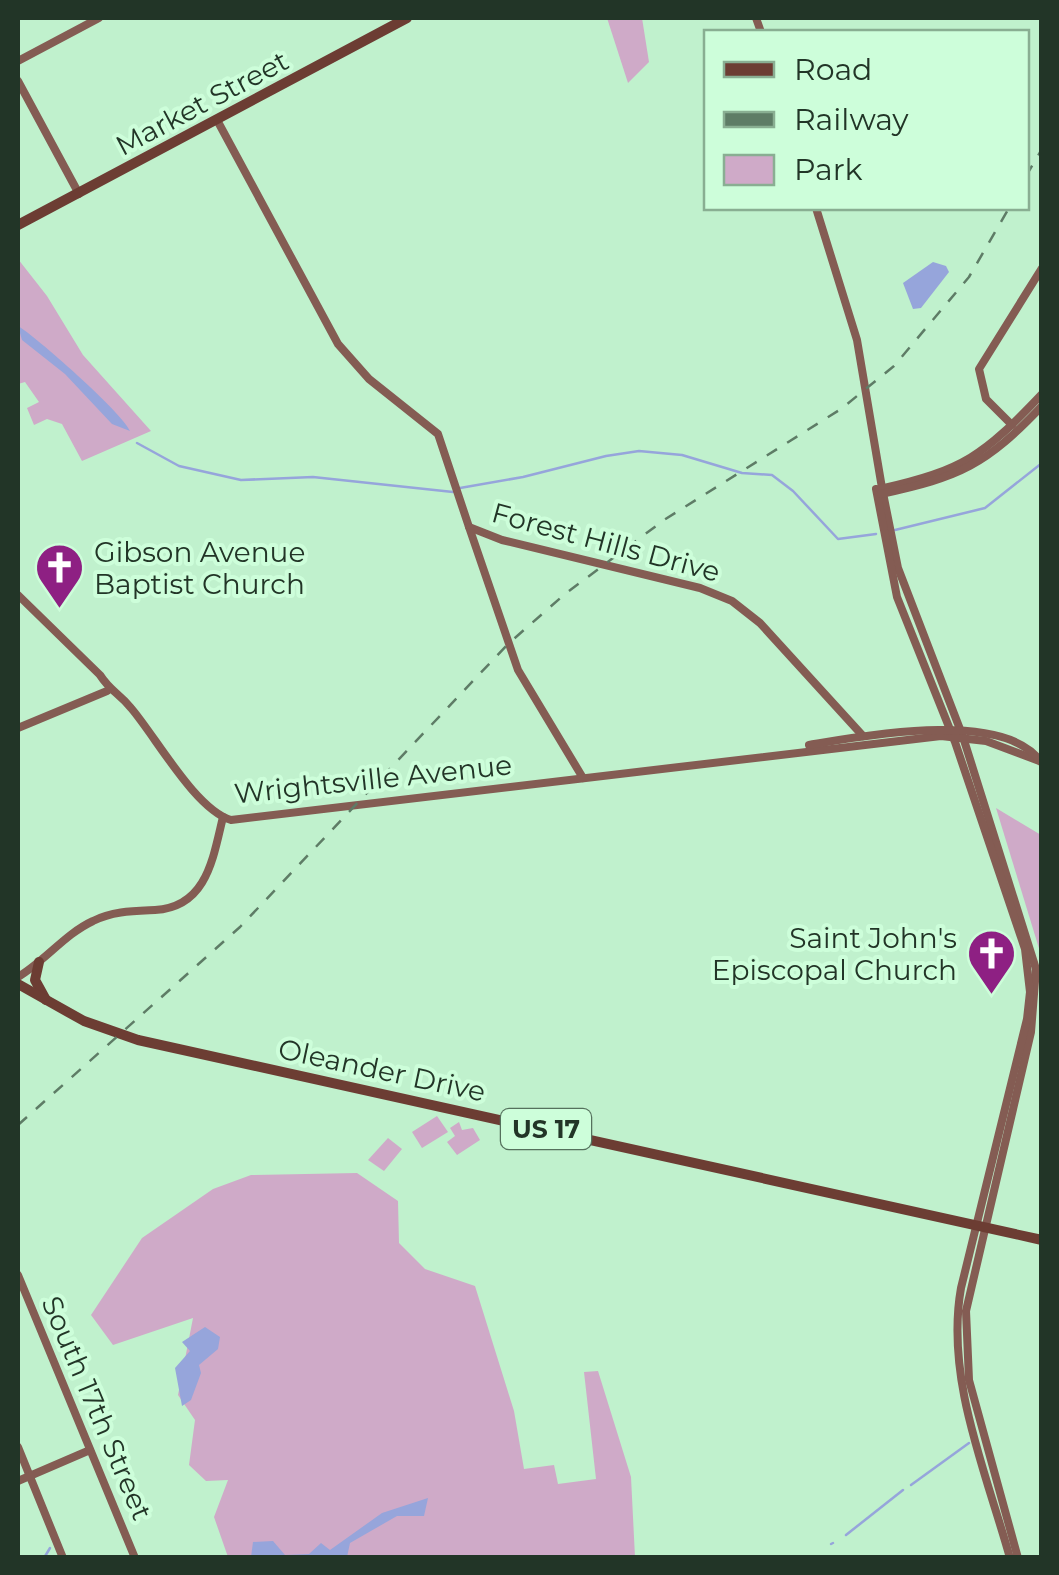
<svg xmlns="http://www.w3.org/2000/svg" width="1059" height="1575" font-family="Montserrat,sans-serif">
	<rect width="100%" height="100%" fill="#c0f1cd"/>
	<g fill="#cfaac8">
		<path d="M607,18H642L649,62L628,83Z"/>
		<path d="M18,259L47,296L83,355L151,431L82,461L62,424L47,419L34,425L27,408L39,402L25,382L18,384Z"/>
		<path d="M996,808L1041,835V955Z"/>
		<path d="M437,1116L448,1132L422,1148L412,1132Z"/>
		<path d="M459,1122L462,1130L473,1128L480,1140L457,1155L447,1142L455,1136L450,1128Z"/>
		<path d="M388,1138L402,1149L384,1171L368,1160Z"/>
		<path d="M357,1173L398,1201L399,1243L425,1269L475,1286L514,1411L524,1469L554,1465L558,1484L596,1479L584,1372L598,1371L631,1477L635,1557H228L214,1517L228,1480L206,1481L189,1465L195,1420L178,1395L193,1318L113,1345L91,1315L142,1238L213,1189L251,1175Z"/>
	</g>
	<g fill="#96a5db">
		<path d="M933,262L946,266L949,272L921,308L913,309L903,283Z"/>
		<path d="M18,326C34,335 123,413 130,431L112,424L65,374L22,340Z"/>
		<path d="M205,1327L220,1337L218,1349L199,1365L201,1373L191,1400L182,1406L175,1368L190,1351L182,1342Z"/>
		<path d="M428,1498L424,1516H397L350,1543L347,1557H251L253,1542L273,1541L285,1555L309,1554L321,1543L330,1550L382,1513Z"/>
	</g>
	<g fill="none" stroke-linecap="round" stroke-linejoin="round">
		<g stroke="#96a5db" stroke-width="2.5">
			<path d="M137,443L179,466L241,480L313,477L453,492"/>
			<path d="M460,488L523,477L606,456L639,451L682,455L742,473L772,475L793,491L838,539L876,534"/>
			<path d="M895,530L985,508L1042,463"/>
			<path d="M911,1485L969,1443"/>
			<path d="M846,1535L903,1490"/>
			<path d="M831,1544L833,1543"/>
			<path d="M44,1558L50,1548"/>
		</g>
		<g stroke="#845c53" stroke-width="8">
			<path d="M756,18L761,32"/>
			<path d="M18,61L99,18"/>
			<path d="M18,81L79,194"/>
			<path d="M217,120L338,344L369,379L438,434L469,527L502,540L700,588L732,601L760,623L863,736"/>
			<path d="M816,208L857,340L882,488"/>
			<path d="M1012,425L986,399L979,369L1042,268"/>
			<path d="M882,488L898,568L963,737L1036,969L1031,1032L966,1311L969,1380L1018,1558"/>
			<path d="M876,489L897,597L955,742L1025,949L1030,992L1027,1019L961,1288C945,1378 986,1472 1010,1558"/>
			<path d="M880,489C964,470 983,456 1042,394"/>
			<path d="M881,494C960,477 986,465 1042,406"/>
			<path d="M469,527L518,670L583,778"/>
			<path d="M18,595L100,675C111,692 118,692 131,708C156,737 195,809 231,820L941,736L986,741L1042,762"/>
			<path d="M18,728L107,691"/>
			<path d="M809,745C863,736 1004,709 1041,762"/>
			<path d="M18,977C45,961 65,934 93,921C113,911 134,911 155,910C207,907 213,858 223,817"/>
			<path d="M18,1275L135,1558"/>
			<path d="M18,1447L63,1558"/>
			<path d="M18,1481L90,1450"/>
		</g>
		<g stroke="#6c3d33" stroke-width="10">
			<path d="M18,225L407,18"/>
			<path d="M39,962L35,980L46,1000"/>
			<path d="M18,984L84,1021L138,1040L1042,1240"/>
		</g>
		<g stroke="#5e7c66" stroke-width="2.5" stroke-dasharray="12 12" stroke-linecap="butt">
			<path d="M1026,176L1042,149"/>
			<path d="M18,1125L240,927L508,644L565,594L664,520L841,409L894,366L969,277L1009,208"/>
		</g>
	</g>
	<defs>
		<symbol id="church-pin" viewBox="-11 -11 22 30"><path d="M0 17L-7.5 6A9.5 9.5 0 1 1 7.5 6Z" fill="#8e2083" stroke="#cdfeda"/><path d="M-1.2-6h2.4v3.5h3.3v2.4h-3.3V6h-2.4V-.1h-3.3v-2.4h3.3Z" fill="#fff"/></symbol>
	</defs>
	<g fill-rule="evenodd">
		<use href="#church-pin" x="32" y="540" width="55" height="75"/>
		<use href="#church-pin" x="964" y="926" width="55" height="75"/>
	</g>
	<g text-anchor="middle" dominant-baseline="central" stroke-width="8" stroke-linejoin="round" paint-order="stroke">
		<rect fill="#cdfeda" stroke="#55715d" stroke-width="2.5" x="501" y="1109" width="90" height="40" rx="8"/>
		<g font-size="25" font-weight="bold" fill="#223527">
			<text x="546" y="1129">US 17</text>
		</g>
		<g font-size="28" fill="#223527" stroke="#cdfeda">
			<text transform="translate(202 103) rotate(-28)">Market Street</text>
			<text transform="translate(606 542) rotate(15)">Forest Hills Drive</text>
			<text transform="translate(373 779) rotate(-6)">Wrightsville Avenue</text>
			<text transform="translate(382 1070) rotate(12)">Oleander Drive</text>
			<text transform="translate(97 1408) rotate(67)">South 17th Street</text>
		</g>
		<g font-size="28" fill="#223527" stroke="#cdfeda" text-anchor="start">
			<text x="94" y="552">Gibson Avenue<tspan x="94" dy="32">Baptist Church</tspan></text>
			<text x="957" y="938" text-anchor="end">Saint John's<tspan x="957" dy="32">Episcopal Church</tspan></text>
		</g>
	</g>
	<rect width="1059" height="1575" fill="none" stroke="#223527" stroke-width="40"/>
	<rect x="704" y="30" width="325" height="180" fill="#cdfeda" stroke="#89ae92" stroke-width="2.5"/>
	<rect x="724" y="62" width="50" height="15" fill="#6c3d33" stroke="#89ae92" stroke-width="2.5"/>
	<text x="794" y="80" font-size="30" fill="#223527">Road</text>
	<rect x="724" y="112" width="50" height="15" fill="#5e7c66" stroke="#89ae92" stroke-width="2.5"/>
	<text x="794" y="130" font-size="30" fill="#223527">Railway</text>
	<rect x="724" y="155" width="50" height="30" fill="#cfaac8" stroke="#89ae92" stroke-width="2.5"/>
	<text x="794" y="180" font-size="30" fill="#223527">Park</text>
</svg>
